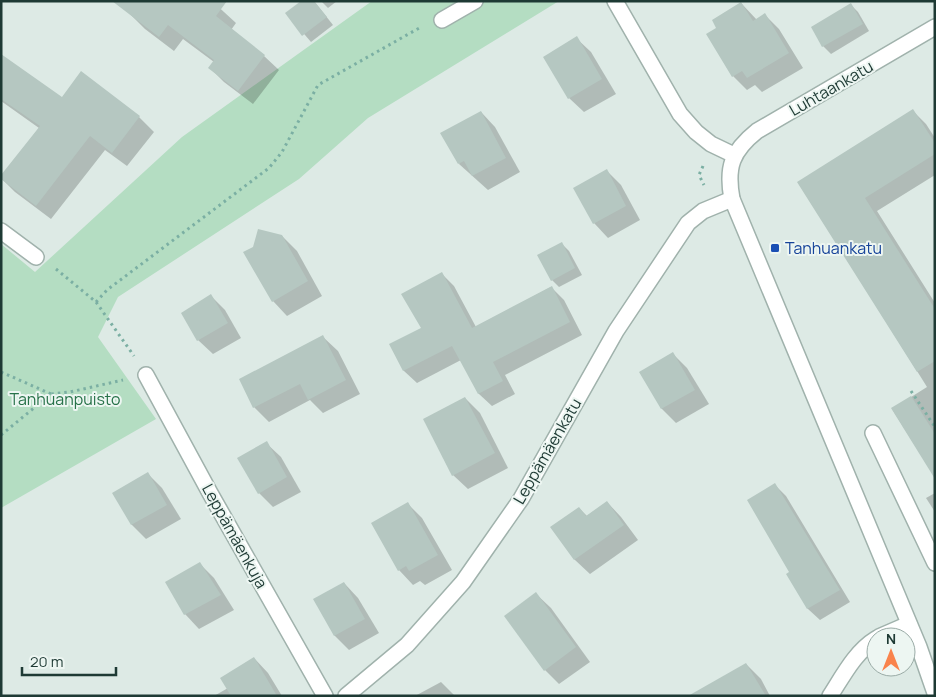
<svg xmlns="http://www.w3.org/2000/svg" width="936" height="697" font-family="Manrope,sans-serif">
	<rect width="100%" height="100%" fill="#ddeae5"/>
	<path fill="#b4ddc2" d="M372,1H559L368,118L299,179L118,297L98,337L156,419L1,508V244L35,272L182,137Z"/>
	<g fill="#0003">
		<path d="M212,1L236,23L231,30L264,56L279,70L253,104L224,82L210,68L214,62L183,39L174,51L145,29L130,14Z"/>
		<path d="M314,1L333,25L311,42L287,14Z"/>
		<path d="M321,1H337L328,8Z"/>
		<path d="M741,3L757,20L765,15L779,29L803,68L762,92L755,85L747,90L733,76L718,28Z"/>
		<path d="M851,5L858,12L869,31L831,54L823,46L812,27Z"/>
		<path d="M576,38L591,52L616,94L584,112L569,98Z"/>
		<path d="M1,67L62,98L82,73L139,117L154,132L127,166L105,150L51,219L15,192L1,178L39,128L1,101Z"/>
		<path d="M913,111L926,124L935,138V175L877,211L935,303V477L892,409L927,387L799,182Z"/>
		<path d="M481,112L495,127L520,172L488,190L459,164Z"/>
		<path d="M607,171L621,185L640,220L608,238L594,223Z"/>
		<path d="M282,236L297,251L322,296L287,316L273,301Z"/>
		<path d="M562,244L569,251L582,275L559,287L552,280Z"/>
		<path d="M442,274L454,286L476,327L551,287L564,300L582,335L505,375L515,394L492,406L479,394L461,360L417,383L404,371L391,345L422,328Z"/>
		<path d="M211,296L225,310L241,338L213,354L198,340Z"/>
		<path d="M323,337L338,351L360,394L323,413L310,400L269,422L254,407Z"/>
		<path d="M673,354L687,368L709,404L676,423L662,409L641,373Z"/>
		<path d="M465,398L480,413L508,468L468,489L453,475Z"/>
		<path d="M266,443L281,457L301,492L273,507L259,493Z"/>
		<path d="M148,474L162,488L181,519L146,539L132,525L114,494Z"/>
		<path d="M775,485L786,496L850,602L820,620L808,609L788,574L791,572Z"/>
		<path d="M935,493V512L926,498Z"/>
		<path d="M607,502L621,517L638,540L590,574L575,560L552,528L579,508L587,516Z"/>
		<path d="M408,504L422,518L452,570L425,585L420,581L413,585L399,570Z"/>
		<path d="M200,564L214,578L234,610L199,629L185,614Z"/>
		<path d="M344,583L358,598L379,633L349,650L335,636L315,600Z"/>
		<path d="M536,594L551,608L590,662L559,684L545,670Z"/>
		<path d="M254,658L268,673L282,696H214L228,688Z"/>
		<path d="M746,664L761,679L770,696H723Z"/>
		<path d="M441,682L455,696H415Z"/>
	</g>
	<g fill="#b5c7c1">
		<path d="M112,1H227L216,16L265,55L238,91L208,68L214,60L168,25L159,37Z"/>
		<path d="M301,1H314L327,17L302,36L285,13Z"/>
		<path d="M741,2L753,21L765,13L789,53L747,78L742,71L732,77L706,34L716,28L712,20Z"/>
		<path d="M851,3L863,24L822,47L811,27Z"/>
		<path d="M577,36L602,79L568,99L543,57Z"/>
		<path d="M1,54L62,97L81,71L140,116L112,153L90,136L36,206L1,179V175L40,126L1,99Z"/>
		<path d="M913,109L935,143V154L865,198L935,309V361L917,372L797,182Z"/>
		<path d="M481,111L506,158L472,176L464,161L458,164L440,133Z"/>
		<path d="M607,169L626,206L593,224L573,188Z"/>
		<path d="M258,229L282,235L308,281L272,302L243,252L253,247Z"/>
		<path d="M562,242L575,268L551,281L537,255Z"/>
		<path d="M442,272L472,328L552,286L570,322L493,362L503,381L478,394L452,346L403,371L389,344L421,328L401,294Z"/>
		<path d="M211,294L228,323L197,341L181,313Z"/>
		<path d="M323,335L346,380L308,400L300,384L253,408L239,379Z"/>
		<path d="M673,352L695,390L661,409L639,372Z"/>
		<path d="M911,396L935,434V479L891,408Z"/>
		<path d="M465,397L495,453L452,476L423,419Z"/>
		<path d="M267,441L287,477L258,494L237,458Z"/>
		<path d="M148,472L167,505L131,525L112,493Z"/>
		<path d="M775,483L840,590L807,609L786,574L789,572L747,500Z"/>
		<path d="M607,501L624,525L574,560L550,527L579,507L586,516Z"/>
		<path d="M408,502L438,555L409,571L406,566L398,571L371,523Z"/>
		<path d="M200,562L221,595L184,615L165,582Z"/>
		<path d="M344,582L365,619L334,636L313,599Z"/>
		<path d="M536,592L576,647L544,671L504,616Z"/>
		<path d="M254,657L277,696H231L220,678Z"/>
		<path d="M746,663L766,696H688Z"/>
	</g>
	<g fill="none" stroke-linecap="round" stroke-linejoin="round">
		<defs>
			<g id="service">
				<path d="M442,20L475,1"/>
				<path d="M873,433L935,563"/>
			</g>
			<g id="minor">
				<path d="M615,1L680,114L696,132L711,144L734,155"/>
				<path d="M1,231L36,257"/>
				<path d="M146,375L210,493L325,696"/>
				<path d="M879,637L909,624"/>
				<path d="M346,696L407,645L463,582L521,499L616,331L688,223L703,211L732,199"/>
				<path d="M830,696C843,676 855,652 876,639"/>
			</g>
			<path id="tertiary" d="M935,27L757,131C732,151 726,167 732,199L919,647L935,693"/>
		</defs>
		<use href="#service" stroke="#a0b2ac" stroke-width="18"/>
		<use href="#minor" stroke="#a0b2ac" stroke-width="18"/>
		<use href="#tertiary" stroke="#a0b2ac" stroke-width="18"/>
		<g stroke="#7bafa3" stroke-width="3" stroke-dasharray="2.5 4" stroke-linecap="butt">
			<path d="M703,166L699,175L704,185"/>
			<path d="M56,269L96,302L134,356"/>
			<path d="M96,302L107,290L269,168L282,152L318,85L421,27"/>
			<path d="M1,372L51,394"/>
			<path d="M911,391L935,427"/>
			<path d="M1,435L51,394L70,392L123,380"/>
		</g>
		<use href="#service" stroke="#fff" stroke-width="15"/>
		<use href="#minor" stroke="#fff" stroke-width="15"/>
		<use href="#tertiary" stroke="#fff" stroke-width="15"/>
	</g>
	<rect fill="#1a4fb4" stroke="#edf6f2" stroke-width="2" x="770" y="243" width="10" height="10" rx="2.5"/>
	<g text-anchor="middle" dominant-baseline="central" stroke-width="4" stroke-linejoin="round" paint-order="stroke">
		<g font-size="16" fill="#1e3a34" stroke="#edf6f2">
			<text transform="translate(831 88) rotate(-30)">Luhtaankatu</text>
			<text transform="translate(547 451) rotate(-60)">Leppämäenkatu</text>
			<text transform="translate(235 536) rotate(61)">Leppämäenkuja</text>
		</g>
		<g font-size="16" fill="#164399" stroke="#edf6f2" text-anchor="start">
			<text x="785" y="248">Tanhuankatu</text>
		</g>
		<g font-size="16" fill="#277249" stroke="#edf6f2">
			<text x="65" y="399">Tanhuanpuisto</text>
		</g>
	</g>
	<rect width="936" height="697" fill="none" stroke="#1e3a34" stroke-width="5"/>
	<g transform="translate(891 652)"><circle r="24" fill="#edf6f2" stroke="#9aaba6"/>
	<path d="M0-4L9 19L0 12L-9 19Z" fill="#f9834c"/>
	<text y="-8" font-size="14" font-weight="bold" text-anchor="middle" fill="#1e3a34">N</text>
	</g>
	<path d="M22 667v8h94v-8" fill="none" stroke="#1e3a34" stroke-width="2.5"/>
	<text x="30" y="667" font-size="15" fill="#1e3a34" stroke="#edf6f2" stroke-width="4" paint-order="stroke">20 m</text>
</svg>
